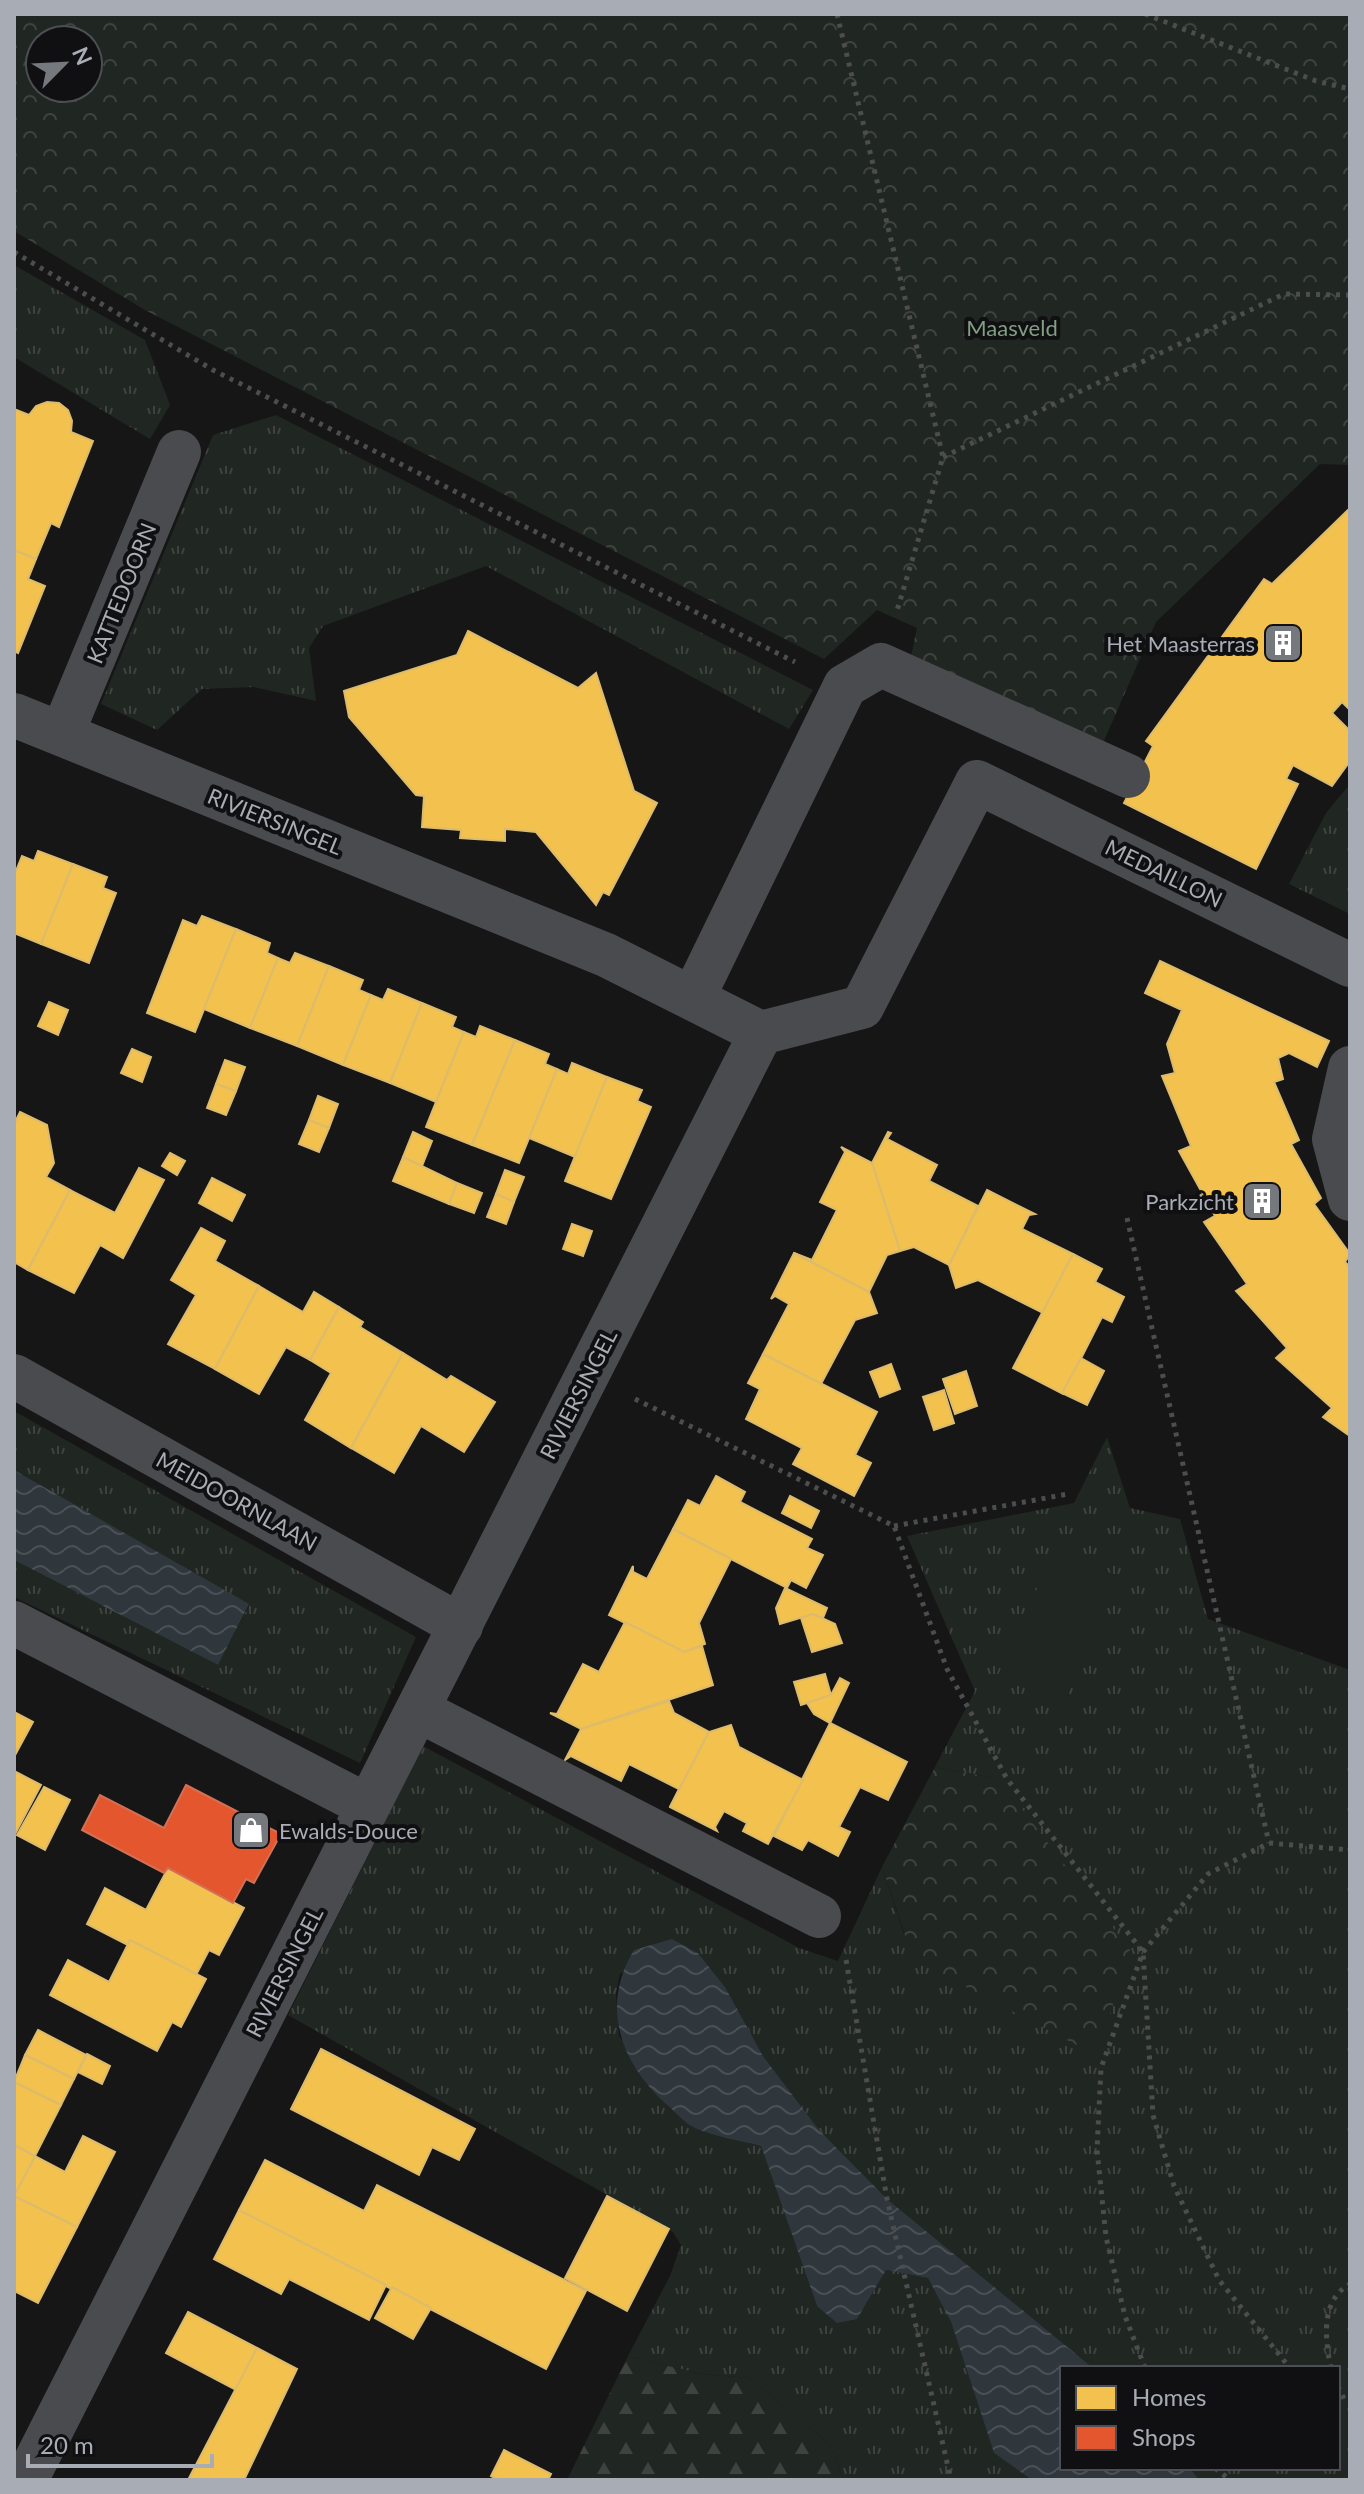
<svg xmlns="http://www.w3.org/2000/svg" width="1364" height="2494" font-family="Lato,sans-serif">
	<defs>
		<pattern id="grass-tufts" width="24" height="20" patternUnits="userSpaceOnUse" patternTransform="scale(2)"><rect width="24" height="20" fill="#202621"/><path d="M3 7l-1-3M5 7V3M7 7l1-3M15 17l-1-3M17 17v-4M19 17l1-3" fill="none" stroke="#3e433f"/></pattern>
		<pattern id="forest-firs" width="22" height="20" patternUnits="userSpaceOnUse" patternTransform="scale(2)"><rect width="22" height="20" fill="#202621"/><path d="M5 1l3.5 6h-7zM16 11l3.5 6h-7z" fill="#3e433f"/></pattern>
		<pattern id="park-crowns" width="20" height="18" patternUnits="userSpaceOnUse" patternTransform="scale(2)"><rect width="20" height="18" fill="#202621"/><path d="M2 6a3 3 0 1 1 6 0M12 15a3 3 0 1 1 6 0" fill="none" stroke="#3e433f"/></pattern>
		<pattern id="water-waves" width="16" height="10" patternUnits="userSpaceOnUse" patternTransform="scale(2)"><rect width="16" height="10" fill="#2f373c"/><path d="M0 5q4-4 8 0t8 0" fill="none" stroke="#4a5156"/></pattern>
	</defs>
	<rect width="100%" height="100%" fill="#161616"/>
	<g fill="url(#grass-tufts)">
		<path d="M14,265L145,340L170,405L150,439L14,357Z"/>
		<path d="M276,415L813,690L789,729L486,566L323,626L309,648L316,701L254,687L202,689L157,730L101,704L213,435Z"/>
		<path d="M1350,784V914L1289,884L1326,813Z"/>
		<path d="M14,1411L416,1637L360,1763L14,1597V1560L218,1665L249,1605L14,1470Z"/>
		<path d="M1107,1437L1130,1508L1180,1519L1208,1619L1350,1670V2480H1199L1190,2468H1338V2368H1093L887,2199L819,2130L763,2056L725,1987L698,1953L672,1939L620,1974L616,1994L619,2036L693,2127L761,2146L817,2306L857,2319L886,2270L928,2278L951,2322L994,2453L1032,2480H844L831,2445L749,2378L701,2374L628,2356L670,2276L681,2245L673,2232L288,2015L423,1746L799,1948L838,1961L882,1867L904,1934L999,1779L935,1767L975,1691L907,1536L1074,1503Z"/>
	</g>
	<path fill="url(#forest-firs)" d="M628,2356L701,2374L749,2378L831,2445L844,2480H567Z"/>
	<g fill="url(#park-crowns)" fill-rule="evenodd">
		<path d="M14,14H1350V465L1320,464L1156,622L1099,752L911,656L917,628L877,610L824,659L145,310L14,231ZM40,40H88V88H40Z"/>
		<path d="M935,1767L999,1779L1130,1950L1097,2056L913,1959L882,1867Z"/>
	</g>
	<path fill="#202621" d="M1056,1547L1121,1578L1063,1705L998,1675Z"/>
	<g fill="url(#water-waves)">
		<path d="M14,1470L249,1604L218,1665L14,1560Z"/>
		<path d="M672,1939L698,1953L725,1987L763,2056L819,2130L887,2199L1093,2368H1062V2468H1190L1199,2480H1032L994,2453L951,2322L928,2278L886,2270L857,2319L837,2323L817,2306L761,2146C739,2140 715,2137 695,2128C684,2123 675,2111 666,2104C620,2062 600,2006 634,1950Z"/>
	</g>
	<g fill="#f2c14e" stroke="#dcbb6d" stroke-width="2">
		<path d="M47,402L59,403L68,410L72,421L71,432L93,441L59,527L51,523L36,559L14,550V409L29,415L36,406Z"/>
		<path d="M1350,508V710L1342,702L1332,713L1350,731V761L1332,786L1293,765L1286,779L1298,784L1256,869L1124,803L1153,746L1146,741L1264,579L1272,584Z"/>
		<path d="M14,550L36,559L28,579L45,586L18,653L14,651Z"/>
		<path d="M468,631L578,688L596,673L634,791L657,803L609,895L603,892L596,905L536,832L505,829V841L460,838L461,830L422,827L424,796L416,795L349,717L344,691L457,655Z"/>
		<path d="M38,851L73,864L41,944L14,933V876L22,856L34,861Z"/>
		<path d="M73,864L107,877L103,888L116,893L89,963L41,944Z"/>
		<path d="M202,916L236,929L195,1032L147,1013L183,920L197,926Z"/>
		<path d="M236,929L270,943L267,953L278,958L250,1028L204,1009Z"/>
		<path d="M295,953L329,966L297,1046L250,1028L278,958L290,963Z"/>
		<path d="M1160,961L1329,1041L1317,1067L1289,1053L1278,1058L1283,1079L1274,1082L1299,1140L1291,1144L1321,1198L1314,1204L1350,1254L1345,1262L1350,1267V1436L1323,1417L1332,1408L1276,1358L1287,1348L1236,1291L1247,1284L1204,1222L1215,1216L1179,1151L1191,1146L1162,1076L1175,1073L1167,1044L1182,1010L1145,993Z"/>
		<path d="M329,966L363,980L359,990L371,995L343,1065L297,1046Z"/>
		<path d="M388,989L422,1003L390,1083L343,1065L371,995L383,1000Z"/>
		<path d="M49,1002L68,1010L58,1035L38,1026Z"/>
		<path d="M422,1003L456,1017L452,1027L464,1032L436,1102L390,1083Z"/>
		<path d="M480,1026L515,1040L472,1145L426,1127L464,1032L476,1037Z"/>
		<path d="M515,1040L549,1054L545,1064L557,1069L519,1163L472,1145Z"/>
		<path d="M132,1049L151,1057L142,1082L121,1073Z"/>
		<path d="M225,1060L245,1067L236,1091L216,1084Z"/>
		<path d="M572,1063L607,1077L575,1157L529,1138L557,1069L568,1074Z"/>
		<path d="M607,1077L642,1090L637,1101L651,1107L611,1199L565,1181Z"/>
		<path d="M216,1084L236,1091L226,1115L207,1108Z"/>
		<path d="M318,1096L338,1104L329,1128L309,1120Z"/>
		<path d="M20,1112L47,1125L54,1163L46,1177L70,1190L28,1270L14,1262V1124Z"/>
		<path d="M309,1120L329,1128L319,1152L299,1144Z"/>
		<path d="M413,1132L432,1141L422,1166L403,1157Z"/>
		<path d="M888,1132L891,1133L887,1139L937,1165L929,1181L978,1206L949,1265L914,1247L900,1251L872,1163Z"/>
		<path d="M841,1147L872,1163L900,1251L887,1255L869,1292L794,1253L812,1260L837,1210L820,1202L845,1152Z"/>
		<path d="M170,1153L185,1161L177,1175L162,1166Z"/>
		<path d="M403,1157L457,1183L449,1204L393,1181Z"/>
		<path d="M139,1168L164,1180L123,1258L100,1245L74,1293L28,1270L70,1190L115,1213Z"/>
		<path d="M505,1170L524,1177L514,1202L496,1194Z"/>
		<path d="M212,1178L245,1195L232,1221L199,1203Z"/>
		<path d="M457,1183L482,1193L474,1213L449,1204Z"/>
		<path d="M987,1190L1035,1214L1029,1215L1022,1229L1073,1254L1043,1313L978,1280L956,1288L949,1265Z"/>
		<path d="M496,1194L514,1202L506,1224L487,1217Z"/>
		<path d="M572,1224L592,1231L583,1256L563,1249Z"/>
		<path d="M201,1228L225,1241L215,1261L259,1286L215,1369L168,1344L196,1295L171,1280Z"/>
		<path d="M794,1253L869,1292L877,1313L855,1320L821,1384L763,1354L789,1304L775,1296L771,1299Z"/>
		<path d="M1073,1254L1102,1269L1095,1282L1124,1297L1112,1322L1102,1317L1063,1394L1013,1368Z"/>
		<path d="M259,1286L303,1312L314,1292L339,1307L310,1360L286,1347L259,1394L215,1369Z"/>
		<path d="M339,1307L363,1322L360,1327L403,1353L351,1448L305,1420L331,1373L310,1360Z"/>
		<path d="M403,1353L447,1380L451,1376L495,1402L464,1452L421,1426L394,1473L351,1448Z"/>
		<path d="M763,1354L877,1412L855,1455L871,1463L854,1496L793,1464L802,1448L746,1419L760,1389L748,1383Z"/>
		<path d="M1081,1358L1104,1371L1087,1405L1062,1393Z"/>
		<path d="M891,1364L900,1389L880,1397L870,1372Z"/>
		<path d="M966,1371L977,1406L955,1414L943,1379Z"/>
		<path d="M944,1390L954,1423L934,1430L923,1397Z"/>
		<path d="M716,1476L745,1492L740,1502L812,1539L807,1548L823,1555L806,1588L791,1580L787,1588L673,1529L688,1500L700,1506Z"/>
		<path d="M790,1496L819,1511L811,1528L782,1513Z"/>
		<path d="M673,1529L731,1559L699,1623L705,1644L684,1652L609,1615L633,1566V1572L647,1579Z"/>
		<path d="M785,1588L827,1608L823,1618L813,1614L780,1624L776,1608Z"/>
		<path d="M813,1614L835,1624L842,1643L812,1652L801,1618Z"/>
		<path d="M625,1622L684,1652L702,1646L713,1685L581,1729L550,1713L557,1714L583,1664L599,1672Z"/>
		<path d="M825,1674L831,1695L801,1705L794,1682Z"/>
		<path d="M840,1678L849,1683L830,1723L814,1714L807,1703L831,1695Z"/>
		<path d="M669,1701L674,1713L709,1732L670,1807L679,1789L629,1764L621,1781L571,1756L565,1760L581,1729Z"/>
		<path d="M14,1712L33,1722L14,1757Z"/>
		<path d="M830,1723L907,1762L888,1800L860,1787L839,1827L850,1832L838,1856L808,1840L802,1850L774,1836Z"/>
		<path d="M731,1725L739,1747L803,1780L768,1844L743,1831L747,1823L724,1811L715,1827L717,1831L670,1807L709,1732Z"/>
		<path d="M14,1771L41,1785L14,1836Z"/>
		<path d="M44,1787L70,1800L45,1850L17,1835Z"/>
		<path d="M168,1868L244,1908L219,1955L209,1950L196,1975L130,1940L128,1945L87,1924L105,1888L146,1910Z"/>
		<path d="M130,1940L206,1979L181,2027L172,2022L157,2051L50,1995L68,1960L109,1982Z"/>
		<path d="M38,2030L86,2055L74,2079L25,2055Z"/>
		<path d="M321,2049L475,2129L459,2160L432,2147L419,2175L291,2109Z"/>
		<path d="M87,2054L110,2066L102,2084L78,2072Z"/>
		<path d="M25,2055L74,2079L61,2105L14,2082Z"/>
		<path d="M14,2082L61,2105L35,2156L14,2145Z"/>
		<path d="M83,2136L115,2152L77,2227L14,2196L35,2156L65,2172Z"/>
		<path d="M14,2145L35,2156L14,2196Z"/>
		<path d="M265,2160L364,2211L377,2185L586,2291L546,2369L239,2210Z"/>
		<path d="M14,2196L77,2227L38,2303L14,2291Z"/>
		<path d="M607,2196L669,2229L627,2311L565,2278Z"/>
		<path d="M239,2210L386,2285L369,2320L289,2279L281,2294L214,2259Z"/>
		<path d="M392,2287L431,2308L413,2339L375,2318Z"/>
		<path d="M188,2312L257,2348L236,2390L166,2353Z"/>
		<path d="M257,2348L297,2369L244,2480H188Z"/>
		<path d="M504,2450L551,2474L548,2480H499L491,2476Z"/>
	</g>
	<path fill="#e4572e" stroke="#d27056" stroke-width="2" d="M186,1785L281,1834L254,1883L246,1879L233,1903L168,1868L164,1873L82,1830L100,1795L164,1828Z"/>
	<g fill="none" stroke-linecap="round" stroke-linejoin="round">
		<g stroke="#4c4d4f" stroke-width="5" stroke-dasharray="4 6" stroke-linecap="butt">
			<path d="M837,14L943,457L896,614"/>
			<path d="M1145,14L1316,81L1350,89"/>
			<path d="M14,252L213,370L795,662"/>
			<path d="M943,457L1284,294L1350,295"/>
			<path d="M1127,1218L1269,1843"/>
			<path d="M635,1399L894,1526L947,1669L1007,1779L1143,1952L1153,2115L1174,2186L1219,2280L1290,2368"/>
			<path d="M894,1526L1068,1494"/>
			<path d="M846,1960L887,2199L951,2480"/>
			<path d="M1145,2368L1125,2316L1106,2237L1097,2150L1101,2068L1143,1952L1208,1874L1269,1843L1350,1850"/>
			<path d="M1331,2368C1325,2340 1320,2300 1350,2284"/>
			<path d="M1338,2386L1344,2399"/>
			<path d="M1215,2468L1230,2480"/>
		</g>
		<g stroke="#4a4b4f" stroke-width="44">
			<path d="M14,715L606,955L761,1033"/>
			<path d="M62,734L179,452"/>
			<path d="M693,998L845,686L881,665L1128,776"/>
			<path d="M761,1033L862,1007L977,782L1350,965"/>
			<path d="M1350,1068L1334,1139L1350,1199"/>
			<path d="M14,1376L461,1626"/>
			<path d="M14,1623L368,1806"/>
			<path d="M418,1710L819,1916"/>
			<path d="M26,2480L761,1033"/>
		</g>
	</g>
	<defs>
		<symbol id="building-square" viewBox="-11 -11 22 22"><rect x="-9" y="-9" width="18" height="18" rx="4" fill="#75787d" stroke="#101012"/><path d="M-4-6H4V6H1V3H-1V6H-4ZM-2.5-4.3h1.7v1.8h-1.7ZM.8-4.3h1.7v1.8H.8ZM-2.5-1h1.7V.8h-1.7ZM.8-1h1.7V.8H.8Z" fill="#fff"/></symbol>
		<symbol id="shop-square" viewBox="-11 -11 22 22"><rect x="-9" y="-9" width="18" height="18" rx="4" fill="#75787d" stroke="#101012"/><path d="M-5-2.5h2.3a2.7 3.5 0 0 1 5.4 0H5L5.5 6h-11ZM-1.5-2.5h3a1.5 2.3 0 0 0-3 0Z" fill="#fff"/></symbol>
	</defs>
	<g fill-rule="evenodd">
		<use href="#building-square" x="1261" y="621" width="44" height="44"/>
		<use href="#building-square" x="1240" y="1179" width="44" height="44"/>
		<use href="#shop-square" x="229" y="1808" width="44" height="44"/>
	</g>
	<g text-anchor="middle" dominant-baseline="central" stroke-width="8" stroke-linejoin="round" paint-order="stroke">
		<g font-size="22" fill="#829e83" stroke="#101012">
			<text x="1012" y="327">Maasveld</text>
		</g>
		<g font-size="22" fill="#a8acb5" stroke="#101012">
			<text transform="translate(121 593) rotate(-68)">KATTEDOORN</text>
			<text transform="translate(275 821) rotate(22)">RIVIERSINGEL</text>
			<text transform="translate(1164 873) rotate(26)">MEDAILLON</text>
			<text transform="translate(578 1394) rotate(-63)">RIVIERSINGEL</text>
			<text transform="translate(237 1501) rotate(29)">MEIDOORNLAAN</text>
			<text transform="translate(284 1972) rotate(-63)">RIVIERSINGEL</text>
		</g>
		<g font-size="22" fill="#a8acb5" stroke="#101012" text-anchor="end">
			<text x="1255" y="643">Het Maasterras</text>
			<text x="1234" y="1201">Parkzicht</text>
			<text x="279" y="1830" text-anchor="start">Ewalds-Douce</text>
		</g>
	</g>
	<rect width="1364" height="2494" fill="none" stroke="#a8acb5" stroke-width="32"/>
	<rect x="1060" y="2366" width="280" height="104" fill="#101012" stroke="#4d4e53" stroke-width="2"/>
	<rect x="1076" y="2386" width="40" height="24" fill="#f2c14e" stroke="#4d4e53" stroke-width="2"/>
	<text x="1132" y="2406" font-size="24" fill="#a8acb5">Homes</text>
	<rect x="1076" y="2426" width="40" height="24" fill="#e4572e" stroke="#4d4e53" stroke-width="2"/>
	<text x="1132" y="2446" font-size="24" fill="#a8acb5">Shops</text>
	<g transform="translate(64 64) rotate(66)"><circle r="38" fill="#101012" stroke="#4d4e53" stroke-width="2"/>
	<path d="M0-6L14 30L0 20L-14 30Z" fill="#75787d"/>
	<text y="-12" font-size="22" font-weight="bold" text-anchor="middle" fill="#a8acb5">N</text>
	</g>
	<path d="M28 2454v12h184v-12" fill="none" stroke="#a8acb5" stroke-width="4"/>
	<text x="40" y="2454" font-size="24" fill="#a8acb5" stroke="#101012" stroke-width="6" paint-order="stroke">20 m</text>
</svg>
